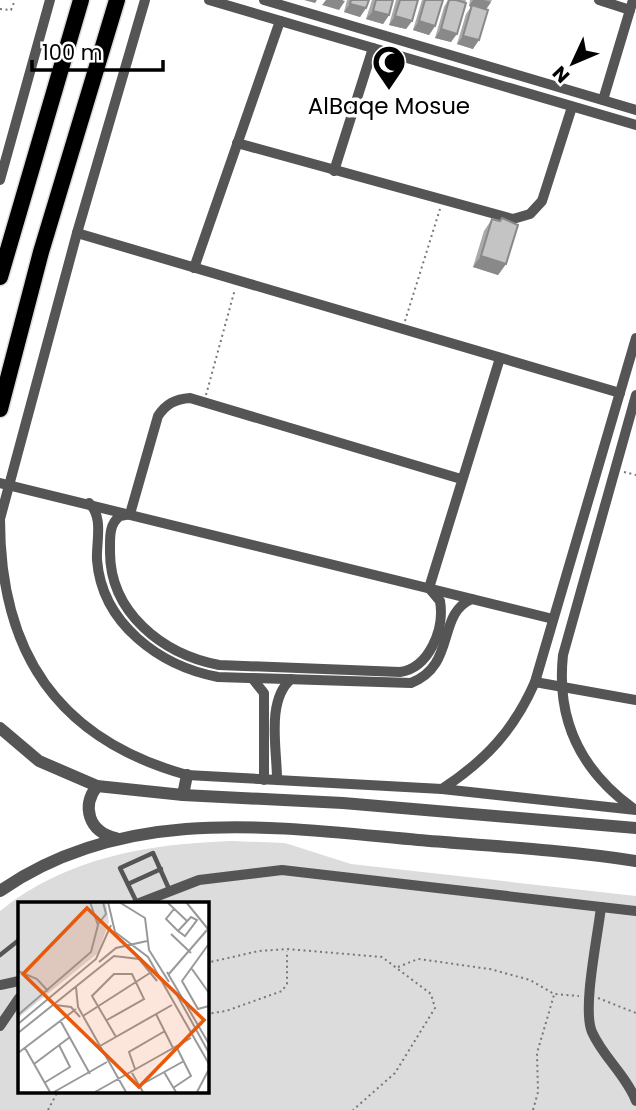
<svg xmlns="http://www.w3.org/2000/svg" width="636" height="1110" font-family="Poppins,sans-serif">
	<rect width="100%" height="100%" fill="#fff"/>
	<path fill="#dcdcdc" fill-rule="evenodd" d="M231,841L285,843L351,864L636,896V1110H0V911C67,857 148,844 231,841ZM19,904H206V1091H19Z"/>
	<g fill="none" stroke-linecap="round" stroke-linejoin="round">
		<defs>
			<g id="primary">
				<path d="M0,277L81,0"/>
				<path d="M0,409L41,252L117,0"/>
			</g>
		</defs>
		<use href="#primary" stroke="#dbdbdb" stroke-width="19"/>
		<g stroke="#777" stroke-width="2" stroke-dasharray="2 3.5" stroke-linecap="butt">
			<path d="M0,9L11,10L15,0"/>
			<path d="M405,321L440,209"/>
			<path d="M206,395L235,289"/>
			<path d="M624,472L636,475"/>
			<path d="M206,963L259,951L287,949L382,957L431,994L435,1008L395,1073L353,1110"/>
			<path d="M398,967L418,959L490,969L530,980L554,994L579,996"/>
			<path d="M598,998L636,1013"/>
			<path d="M206,1014L226,1011L282,991L287,984V951"/>
			<path d="M48,1110L58,1091"/>
			<path d="M533,1110L538,1092L537,1053L554,995"/>
		</g>
		<g stroke="#555" stroke-width="4.5">
			<path d="M128,884L161,869"/>
			<path d="M137,903L120,868L153,853L169,889"/>
			<path d="M0,955L19,940"/>
		</g>
		<g stroke="#555" stroke-width="10">
			<path d="M145,0L77,233L0,519C0,652 57,739 187,775L442,789L636,810"/>
			<path d="M209,0L636,125"/>
			<path d="M264,0L636,110"/>
			<path d="M599,0L630,10"/>
			<path d="M603,100L633,0"/>
			<path d="M237,143L513,219L530,214L542,201L572,107"/>
			<path d="M334,171L373,48"/>
			<path d="M0,180L50,0"/>
			<path d="M77,233L620,393"/>
			<path d="M194,268L280,21"/>
			<path d="M461,479L190,398C175,399 166,404 158,416L130,514L120,516C109,524 110,537 110,550C109,612 162,654 219,665L400,672C429,668 445,629 440,601L429,588L500,358"/>
			<path d="M0,483L553,619"/>
			<path d="M89,503C104,517 96,542 97,560C102,624 160,666 218,677L411,683C457,665 436,614 472,599"/>
			<path d="M252,678L264,693V780"/>
			<path d="M535,682L636,700"/>
			<path d="M277,779C277,749 266,701 291,679"/>
			<path d="M442,789C486,760 514,730 535,682L636,338"/>
			<path d="M634,809C581,771 556,720 563,655L636,395"/>
			<path d="M137,904L199,880L282,870L636,911"/>
			<path d="M601,907C598,935 582,1009 592,1032C603,1057 626,1075 636,1101"/>
			<path d="M0,985L19,981"/>
			<path d="M0,1026L19,998"/>
		</g>
		<g stroke="#555" stroke-width="12">
			<path d="M0,728L39,761L97,786L183,795L343,803L636,828"/>
			<path d="M97,786C81,807 89,832 116,838"/>
			<path d="M183,795L187,775"/>
			<path d="M0,891C125,804 276,827 418,840C491,846 564,850 636,861"/>
		</g>
		<use href="#primary" stroke="#000" stroke-width="16"/>
	</g>
	<g fill="#a9a9a9">
		<path d="M347,0H369L366,8L360,17L344,12Z"/>
		<path d="M372,0H393L389,15L383,24L366,19Z"/>
		<path d="M396,0H418L412,21L406,29L389,25Z"/>
		<path d="M422,0H443L435,26L429,35L413,30Z"/>
		<path d="M447,0H466L451,42L435,38L444,7L448,0Z"/>
		<path d="M470,0H492L486,9L473,49L457,44L466,14L471,7L469,6Z"/>
		<path d="M492,219L506,264L498,275L473,267L484,231Z"/>
	</g>
	<g fill="#898989">
		<path d="M304,0H317L315,3Z"/>
		<path d="M326,0H342L345,1L339,10L322,5Z"/>
		<path d="M473,0H484L491,2L485,11L469,6Z"/>
		<path d="M350,4L366,8L360,17L344,12Z"/>
		<path d="M373,11L389,15L383,24L366,19Z"/>
		<path d="M395,16L412,21L406,29L389,25Z"/>
		<path d="M419,21L435,26L429,35L413,30Z"/>
		<path d="M441,29L457,34L451,42L435,38Z"/>
		<path d="M463,36L479,40L473,49L457,44Z"/>
		<path d="M481,256L506,264L498,275L473,267Z"/>
	</g>
	<g fill="#c4c4c4" stroke="#898989" stroke-width="2">
		<path d="M351,0H369L366,8L350,4Z"/>
		<path d="M376,0H393L389,15L373,11Z"/>
		<path d="M400,0H418L412,21L395,16Z"/>
		<path d="M425,0H443L435,26L419,21Z"/>
		<path d="M449,0H456L466,3L457,34L441,29Z"/>
		<path d="M472,5L488,10L479,40L463,36Z"/>
		<path d="M502,218L518,225L506,264L481,256L492,219L500,221Z"/>
	</g>
	<defs>
		<symbol id="mosque-pin" viewBox="-11 -11 22 30"><path d="M0 17L-7.5 6A9.5 9.5 0 1 1 7.5 6Z" fill="#000" stroke="#fff"/><path d="M3.5-4.9A6 6 0 1 0 3.5 4.9A5 5 0 1 1 3.5-4.9Z" fill="#fff"/></symbol>
	</defs>
	<g fill-rule="evenodd">
		<use href="#mosque-pin" x="370" y="43" width="38" height="52"/>
	</g>
	<g text-anchor="middle" dominant-baseline="central" stroke-width="7" stroke-linejoin="round" paint-order="stroke">
		<g font-size="23" fill="#000" stroke="#fff">
			<text x="389" y="106">AlBaqe Mosue</text>
		</g>
	</g>
	<g transform="translate(18 902)">
		<rect width="191" height="191" fill="#fff"/>
		<path d="M0,0H88L91,20L80,51L0,116Z" fill="#dcdcdc"/>
		<path fill="none" stroke="#999" stroke-width="2" d="M90,0L97,30L130,55L191,162M101,0L127,16L131,48L151,80M149,0L169,19M168,0L190,27M156,7L148,17L160,29L167,34L179,18L173,15L160,29M80,22L88,12L85,0M153,32L173,51M190,43L164,79L180,107L191,104M81,60L98,46L129,39M174,67L191,91M0,69L19,77L30,89M149,70L191,142M150,73L189,28M58,85L60,105L108,190M159,93L191,151M37,103L53,105L62,115M138,112L155,146M0,113L73,50L80,23L72,0M65,114L135,69M42,118L72,172M89,118L126,97L114,72H96L74,94L98,135M0,122L78,57L93,23M0,131L96,54L121,57L139,79M82,144L154,103M7,146L32,190M0,151L58,107M16,162L52,135M117,167L111,150L147,129M146,170L158,190M114,171L125,190M26,181L52,165L41,143M121,184L166,159M155,186L173,174L159,146M36,190L89,160M77,190L173,136M179,190L190,169"/>
		<path fill="#e8590c" fill-opacity="0.15" stroke="#e8590c" stroke-width="3.5" d="M69,6L186,118L121,185L5,72Z"/>
		<rect width="191" height="191" fill="none" stroke="#000" stroke-width="3.5"/>
	</g>
	<g transform="translate(573 63) rotate(226)" stroke="#ffffff" stroke-width="5" paint-order="stroke">
	<path d="M0-5L12 26L0 18L-12 26Z" fill="#000000"/>
	<text y="-10" font-size="19" font-weight="bold" text-anchor="middle" fill="#000000">N</text>
	</g>
	<path d="M32 60v10h131v-10" fill="none" stroke="#000000" stroke-width="3.5"/>
	<text x="42" y="60" font-size="21" fill="#000000" stroke="#ffffff" stroke-width="5" paint-order="stroke">100 m</text>
</svg>
